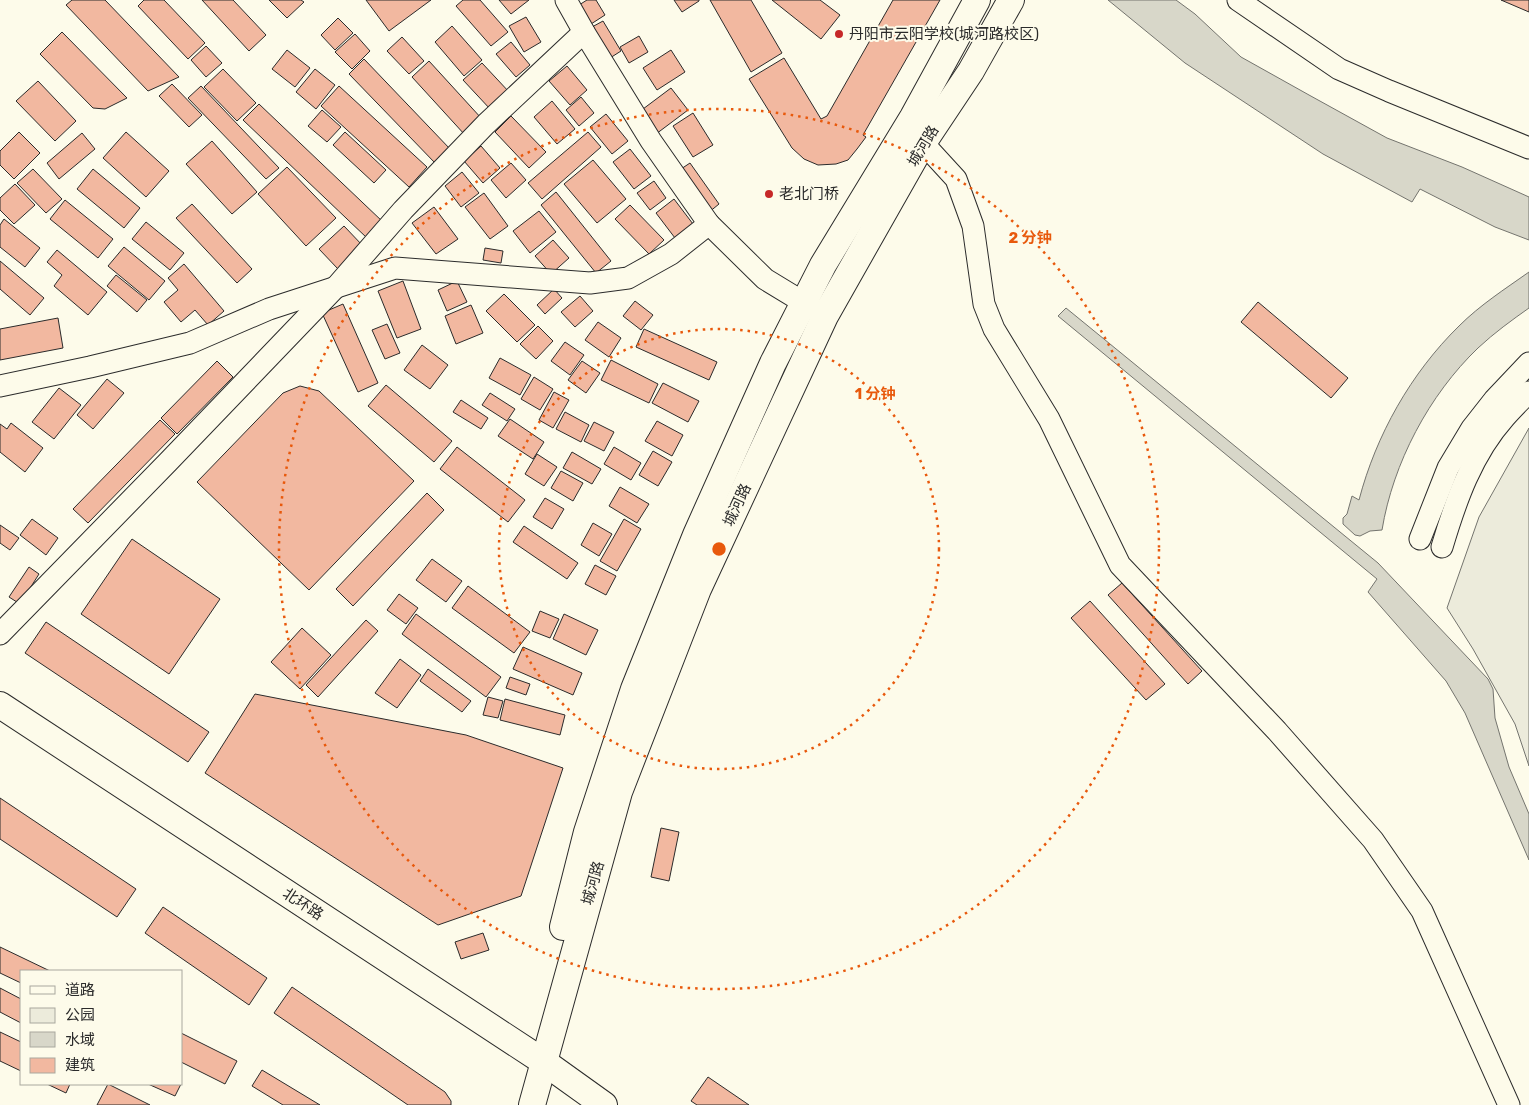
<svg xmlns="http://www.w3.org/2000/svg" width="1529" height="1105" font-family="Rubik,'Noto Sans SC',sans-serif">
	<rect width="100%" height="100%" fill="#fdfbea"/>
	<path fill="#ecebdb" stroke="#74746e" d="M1529,428V766L1515,724L1473,649L1447,608L1479,517Z"/>
	<g fill="#d8d7c9" stroke="#74746e">
		<path d="M1108,0H1176L1195,14L1241,57L1309,95L1387,138L1462,167L1529,197V240L1495,227L1420,189L1412,202L1323,154L1185,63Z"/>
		<path d="M1529,272V308C1512,320 1494,333 1478,348C1429,395 1393,463 1382,530L1370,531L1360,536L1355,535L1343,524V518L1347,514L1352,496L1359,500C1376,435 1411,373 1459,326C1480,305 1505,289 1529,272Z"/>
		<path d="M1066,308L1378,563L1488,679L1493,689L1495,718L1509,767L1529,814V860L1465,713L1446,681L1368,592L1377,579L1058,316Z"/>
	</g>
	<g fill="#f2b8a0" stroke="#2b2b2b">
		<path d="M72,0H105L179,77L148,91L66,5Z"/>
		<path d="M144,0H164L205,43L188,59L138,6Z"/>
		<path d="M202,0H233L266,35L249,51Z"/>
		<path d="M269,0H301L304,2L287,18Z"/>
		<path d="M366,0H431L389,31Z"/>
		<path d="M463,0H480L508,32L491,46L456,6Z"/>
		<path d="M499,0H529L511,14Z"/>
		<path d="M587,0H596L605,15L591,24L579,5Z"/>
		<path d="M674,0H699V1L682,12Z"/>
		<path d="M710,0H751L782,53L751,72Z"/>
		<path d="M772,0H820L840,15L821,39Z"/>
		<path d="M893,0H940L863,135L866,137L857,149L848,160L836,164L818,165L804,159L792,148L749,79L784,58L821,119L827,116Z"/>
		<path d="M1501,0H1529V12Z"/>
		<path d="M526,17L541,42L524,52L509,26Z"/>
		<path d="M338,18L353,33L335,50L321,35Z"/>
		<path d="M603,21L621,51L610,58L592,27Z"/>
		<path d="M452,26L482,60L464,76L435,42Z"/>
		<path d="M62,32L127,98L105,109L93,108L40,54Z"/>
		<path d="M355,34L370,51L352,69L335,52Z"/>
		<path d="M639,36L648,52L629,63L620,47Z"/>
		<path d="M402,37L424,61L409,74L387,51Z"/>
		<path d="M511,42L530,65L516,77L496,54Z"/>
		<path d="M206,46L222,63L206,77L191,60Z"/>
		<path d="M287,50L310,68L295,87L272,69Z"/>
		<path d="M671,50L685,72L657,90L643,68Z"/>
		<path d="M364,59L451,150L436,164L349,74Z"/>
		<path d="M429,61L482,119L465,135L412,77Z"/>
		<path d="M482,63L510,93L491,110L463,80Z"/>
		<path d="M567,66L587,90L570,105L549,81Z"/>
		<path d="M223,69L256,103L237,121L204,87Z"/>
		<path d="M315,69L335,85L316,109L296,92Z"/>
		<path d="M38,81L76,121L55,141L16,101Z"/>
		<path d="M172,84L202,115L189,127L159,96Z"/>
		<path d="M201,86L279,168L266,179L188,98Z"/>
		<path d="M339,86L427,167L409,187L321,106Z"/>
		<path d="M671,88L688,110L656,134L639,112Z"/>
		<path d="M581,97L594,113L579,126L566,110Z"/>
		<path d="M552,101L575,129L557,144L534,117Z"/>
		<path d="M259,104L383,222L367,238L243,120Z"/>
		<path d="M322,110L341,127L327,142L308,126Z"/>
		<path d="M693,113L713,145L693,157L673,126Z"/>
		<path d="M606,114L628,141L612,154L590,127Z"/>
		<path d="M511,116L546,152L529,168L495,132Z"/>
		<path d="M19,132L40,153L14,179L0,165V151Z"/>
		<path d="M126,132L169,171L146,197L103,158Z"/>
		<path d="M345,132L386,170L374,183L333,145Z"/>
		<path d="M588,132L601,147L542,199L528,183Z"/>
		<path d="M82,133L95,149L59,179L47,163Z"/>
		<path d="M212,141L257,192L232,214L186,164Z"/>
		<path d="M481,146L500,168L483,183L464,161Z"/>
		<path d="M630,149L651,176L634,189L613,162Z"/>
		<path d="M593,160L626,199L597,223L564,184Z"/>
		<path d="M511,163L526,180L506,198L491,180Z"/>
		<path d="M690,163L719,204L708,213L678,171Z"/>
		<path d="M287,167L336,218L306,246L258,194Z"/>
		<path d="M33,169L62,199L46,213L17,183Z"/>
		<path d="M93,169L140,208L124,228L77,189Z"/>
		<path d="M462,172L479,193L461,207L445,186Z"/>
		<path d="M654,181L666,198L650,210L637,193Z"/>
		<path d="M15,184L35,205L14,224L0,210V198Z"/>
		<path d="M556,192L611,261L596,273L541,205Z"/>
		<path d="M484,193L508,226L490,239L465,207Z"/>
		<path d="M674,199L693,224L675,238L656,213Z"/>
		<path d="M65,200L113,239L98,258L50,219Z"/>
		<path d="M192,204L252,269L237,283L176,218Z"/>
		<path d="M630,205L664,240L649,254L615,219Z"/>
		<path d="M434,207L458,239L436,254L412,223Z"/>
		<path d="M539,211L556,232L530,253L513,231Z"/>
		<path d="M4,219L40,248L25,267L0,247V225Z"/>
		<path d="M146,222L184,253L170,270L132,239Z"/>
		<path d="M344,226L363,246L338,269L319,249Z"/>
		<path d="M553,240L569,258L551,274L535,256Z"/>
		<path d="M124,247L165,281L149,300L108,266Z"/>
		<path d="M485,248L503,251L501,263L483,260Z"/>
		<path d="M57,250L107,292L88,315L54,286L62,275L47,262Z"/>
		<path d="M0,261L44,298L30,315L0,289Z"/>
		<path d="M184,264L224,311L208,325L195,310L181,322L164,302L178,290L168,278Z"/>
		<path d="M116,275L147,300L137,312L107,286Z"/>
		<path d="M403,281L421,329L397,338L378,291Z"/>
		<path d="M457,281L467,302L447,311L438,290Z"/>
		<path d="M554,289L562,298L545,314L537,305Z"/>
		<path d="M504,294L535,325L517,342L486,311Z"/>
		<path d="M580,296L593,311L575,327L561,312Z"/>
		<path d="M635,301L653,315L641,330L623,316Z"/>
		<path d="M1258,302L1348,378L1331,398L1241,322Z"/>
		<path d="M343,304L378,383L358,392L322,313Z"/>
		<path d="M471,305L483,333L456,344L445,316Z"/>
		<path d="M58,318L63,348L0,360V329Z"/>
		<path d="M598,322L621,338L609,357L585,340Z"/>
		<path d="M387,324L400,353L385,359L372,330Z"/>
		<path d="M538,326L553,341L536,359L520,344Z"/>
		<path d="M644,329L717,362L709,380L636,347Z"/>
		<path d="M565,342L584,355L570,375L551,361Z"/>
		<path d="M422,345L448,365L430,389L404,370Z"/>
		<path d="M500,358L531,375L520,395L489,378Z"/>
		<path d="M611,360L658,384L649,403L601,380Z"/>
		<path d="M217,361L233,377L177,434L161,418Z"/>
		<path d="M582,361L600,373L586,393L568,380Z"/>
		<path d="M534,377L553,389L540,410L521,399Z"/>
		<path d="M107,379L124,393L93,429L77,415Z"/>
		<path d="M663,383L699,401L688,422L652,403Z"/>
		<path d="M386,385L452,441L434,462L368,406Z"/>
		<path d="M300,386L319,391L414,481L309,590L197,482L283,393Z"/>
		<path d="M59,388L81,405L54,439L32,422Z"/>
		<path d="M554,392L569,400L553,428L539,420Z"/>
		<path d="M490,393L515,409L507,421L482,405Z"/>
		<path d="M461,400L488,418L481,429L453,412Z"/>
		<path d="M565,412L589,425L581,442L556,429Z"/>
		<path d="M510,419L544,442L533,459L498,436Z"/>
		<path d="M160,420L175,434L88,523L73,509Z"/>
		<path d="M657,421L683,435L672,456L645,441Z"/>
		<path d="M594,422L614,432L604,451L584,441Z"/>
		<path d="M11,423L43,448L25,472L0,452V424L7,429Z"/>
		<path d="M457,447L525,500L508,522L440,469Z"/>
		<path d="M614,447L641,463L631,480L604,464Z"/>
		<path d="M653,451L672,462L658,486L639,475Z"/>
		<path d="M572,452L601,469L592,484L563,468Z"/>
		<path d="M537,454L557,467L544,486L525,474Z"/>
		<path d="M561,471L583,483L573,501L551,488Z"/>
		<path d="M620,487L649,504L637,523L609,506Z"/>
		<path d="M427,493L444,510L353,606L336,589Z"/>
		<path d="M545,498L564,509L552,529L533,517Z"/>
		<path d="M32,519L58,538L46,555L20,535Z"/>
		<path d="M624,519L641,529L617,571L600,561Z"/>
		<path d="M593,523L612,534L599,556L581,545Z"/>
		<path d="M0,525L19,538L10,550L0,543Z"/>
		<path d="M524,526L578,563L567,579L513,542Z"/>
		<path d="M132,539L220,599L169,674L81,614Z"/>
		<path d="M432,559L462,581L446,602L416,580Z"/>
		<path d="M595,565L616,576L606,595L585,584Z"/>
		<path d="M29,567L39,574L20,604L9,597Z"/>
		<path d="M1122,583L1202,671L1188,684L1108,595Z"/>
		<path d="M468,586L530,632L514,653L452,608Z"/>
		<path d="M399,594L418,608L406,624L387,610Z"/>
		<path d="M1090,601L1165,684L1146,700L1071,618Z"/>
		<path d="M540,611L559,619L550,638L532,631Z"/>
		<path d="M416,614L501,677L486,697L402,634Z"/>
		<path d="M564,614L598,630L586,655L553,639Z"/>
		<path d="M366,620L378,631L318,697L306,685Z"/>
		<path d="M46,622L209,732L188,762L25,653Z"/>
		<path d="M302,628L331,655L300,689L271,662Z"/>
		<path d="M523,647L582,673L573,695L513,669Z"/>
		<path d="M400,659L421,675L397,708L375,693Z"/>
		<path d="M428,669L471,701L462,712L420,681Z"/>
		<path d="M510,677L530,684L526,695L506,688Z"/>
		<path d="M255,694L466,735L563,768L521,896L438,925L205,773Z"/>
		<path d="M488,697L503,701L498,718L483,715Z"/>
		<path d="M505,699L565,715L560,735L500,720Z"/>
		<path d="M0,798L136,889L117,917L0,839Z"/>
		<path d="M661,828L679,832L669,881L651,877Z"/>
		<path d="M163,907L267,978L249,1005L145,933Z"/>
		<path d="M483,933L489,950L461,959L455,942Z"/>
		<path d="M0,947L50,971H21V983L0,973Z"/>
		<path d="M292,987L445,1092L451,1101V1105H408L274,1013Z"/>
		<path d="M0,988L21,999V1023L0,1012Z"/>
		<path d="M0,1032L21,1042V1071L0,1061Z"/>
		<path d="M181,1033L237,1061L225,1084L181,1062Z"/>
		<path d="M262,1070L320,1105H283L252,1086Z"/>
		<path d="M708,1077L749,1105H697L691,1101Z"/>
		<path d="M47,1084H70L66,1093Z"/>
		<path d="M108,1084L150,1105H97Z"/>
		<path d="M148,1084H181L175,1096Z"/>
	</g>
	<g fill="none" stroke-linecap="round" stroke-linejoin="round">
		<defs>
			<g id="minor">
				<path d="M566,0L584,32L651,141L709,224L765,279L816,310"/>
				<path d="M1238,0L1339,69L1389,91L1529,148"/>
				<path d="M923,143L956,179L973,226L984,304L994,329L1049,419L1120,565L1277,731L1373,840L1422,911L1509,1105"/>
				<path d="M0,386L90,367L190,343L269,309L395,268L590,283L628,278L671,254L709,224"/>
				<path d="M1420,539L1448,468L1472,428L1494,400L1529,363"/>
				<path d="M1442,547C1456,500 1472,454 1505,417C1513,408 1521,400 1529,392"/>
				<path d="M0,634L168,462L335,288L403,210L486,124L584,32"/>
			</g>
			<g id="major">
				<path d="M0,705L544,1062L604,1105"/>
				<path d="M563,927L587,832L634,689L696,535L773,363L823,265L913,117L977,0"/>
				<path d="M532,1105L619,792L698,589L825,316L923,143L971,71L1011,0"/>
			</g>
		</defs>
		<use href="#minor" stroke="#2b2b2b" stroke-width="23"/>
		<use href="#major" stroke="#2b2b2b" stroke-width="28"/>
		<use href="#minor" stroke="#fdfbea" stroke-width="21"/>
		<use href="#major" stroke="#fdfbea" stroke-width="26"/>
	</g>
	<g fill="none" stroke="#e8590c" stroke-width="2.5" stroke-dasharray="2.5 5">
		<circle cx="719" cy="549" r="220"/>
		<circle cx="719" cy="549" r="440"/>
	</g>
	<g fill="#c62828" stroke="#fdfbea" stroke-width="2">
		<circle cx="839" cy="34" r="5"/>
		<circle cx="769" cy="194" r="5"/>
	</g>
	<g text-anchor="middle" dominant-baseline="central" stroke-width="4" stroke-linejoin="round" paint-order="stroke">
		<g font-size="15" fill="#2b2b2b" stroke="#fdfbea" text-anchor="start">
			<text x="849" y="34">丹阳市云阳学校(城河路校区)</text>
			<text x="779" y="194">老北门桥</text>
		</g>
		<g font-size="15" fill="#2b2b2b" stroke="#fdfbea">
			<text transform="translate(923 146) rotate(-59)">城河路</text>
			<text transform="translate(737 505) rotate(-65)">城河路</text>
			<text transform="translate(593 883) rotate(-74)">城河路</text>
			<text transform="translate(303 904) rotate(33)">北环路</text>
		</g>
	</g>
	<circle cx="719" cy="549" r="8" fill="#e8590c" stroke="#fdfbea" stroke-width="2.5"/>
	<g font-size="15" text-anchor="middle" font-weight="bold" fill="#e8590c" stroke="#fdfbea" stroke-width="4" stroke-linejoin="round" paint-order="stroke">
		<text x="1030" y="243">2 分钟</text>
		<text x="875" y="399">1 分钟</text>
	</g>
	<rect x="20" y="970" width="162" height="115" fill="#fdfbea" stroke="#a9a89e"/>
	<rect x="30" y="986" width="25" height="8" fill="#fdfbea" stroke="#a9a89e"/>
	<text x="65" y="995" font-size="15" fill="#2b2b2b">道路</text>
	<rect x="30" y="1008" width="25" height="15" fill="#ecebdb" stroke="#a9a89e"/>
	<text x="65" y="1020" font-size="15" fill="#2b2b2b">公园</text>
	<rect x="30" y="1032" width="25" height="15" fill="#d8d7c9" stroke="#a9a89e"/>
	<text x="65" y="1045" font-size="15" fill="#2b2b2b">水域</text>
	<rect x="30" y="1058" width="25" height="15" fill="#f2b8a0" stroke="#a9a89e"/>
	<text x="65" y="1070" font-size="15" fill="#2b2b2b">建筑</text>
</svg>
